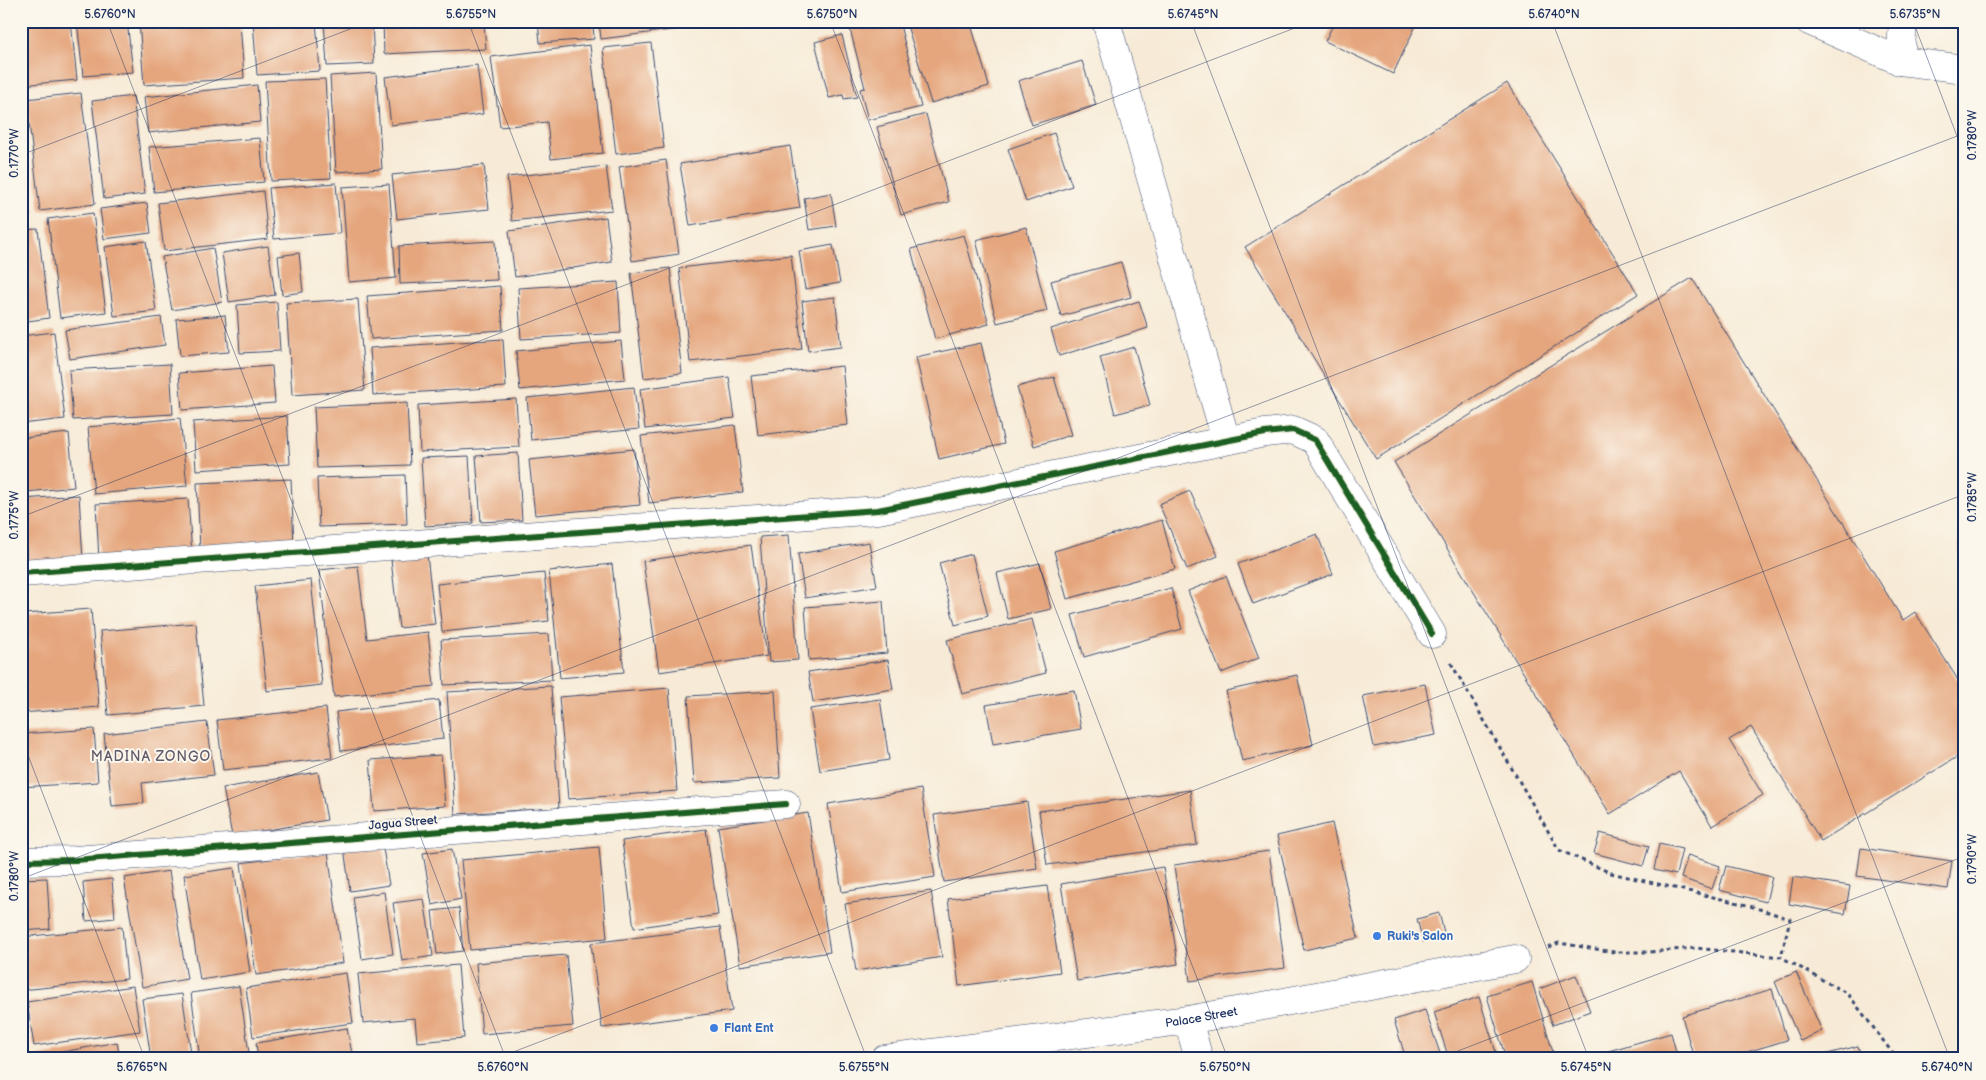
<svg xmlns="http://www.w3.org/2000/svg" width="1986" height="1080" font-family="'Balsamiq Sans',sans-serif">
	<rect width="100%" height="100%" fill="#fbf7ec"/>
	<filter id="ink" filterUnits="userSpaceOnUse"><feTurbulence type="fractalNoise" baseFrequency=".02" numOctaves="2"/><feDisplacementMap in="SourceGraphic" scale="10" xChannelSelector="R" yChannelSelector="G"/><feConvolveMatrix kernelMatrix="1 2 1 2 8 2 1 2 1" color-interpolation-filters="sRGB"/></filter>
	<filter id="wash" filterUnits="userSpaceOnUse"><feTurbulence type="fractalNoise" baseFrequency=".0096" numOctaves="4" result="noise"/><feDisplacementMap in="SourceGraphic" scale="20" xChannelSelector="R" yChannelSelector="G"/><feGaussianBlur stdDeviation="1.12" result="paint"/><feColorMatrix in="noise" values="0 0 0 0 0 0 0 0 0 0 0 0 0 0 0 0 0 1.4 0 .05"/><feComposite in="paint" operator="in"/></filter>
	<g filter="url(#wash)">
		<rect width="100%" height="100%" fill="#f7ebd7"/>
		<g id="blocks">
			<g fill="#e5a67d">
				<path d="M21,21H71L77,80L21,85Z"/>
				<path d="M77,21H127L133,72L83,76Z"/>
				<path d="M139,21H240L244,78L144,85Z"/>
				<path d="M253,21H316L320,71L257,75Z"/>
				<path d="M324,21H372L374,64L327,66Z"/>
				<path d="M383,21H484L486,49L384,54Z"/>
				<path d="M538,21H593L594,39L540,43Z"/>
				<path d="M599,21H709L710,25L601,39Z"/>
				<path d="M880,21H899L921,107L868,120L860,89L865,88L850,29Z"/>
				<path d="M970,21L989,86L931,103L906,22Z"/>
				<path d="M1335,21H1418L1393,74L1325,41Z"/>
				<path d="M842,35L857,97L844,99L843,95L829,98L815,42Z"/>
				<path d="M651,43L664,148L616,154L603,48Z"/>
				<path d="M590,45L603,153L551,159L547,122L500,127L491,57Z"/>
				<path d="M1082,61L1096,105L1032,125L1018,81Z"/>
				<path d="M477,65L483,114L391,125L385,77Z"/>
				<path d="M376,73L382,169L336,172L330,76Z"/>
				<path d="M325,79L331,178L271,181L265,81Z"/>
				<path d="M1507,83L1638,294L1376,459L1245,247Z"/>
				<path d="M257,85L260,122L148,133L144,97Z"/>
				<path d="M81,93L95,204L40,211L26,99Z"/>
				<path d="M133,96L145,194L104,199L92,101Z"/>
				<path d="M926,114L949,202L901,215L877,127Z"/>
				<path d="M1054,133L1072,186L1026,202L1008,149Z"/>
				<path d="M260,138L264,182L154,192L149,147Z"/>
				<path d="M790,146L800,208L690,226L680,164Z"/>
				<path d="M666,160L679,254L632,261L619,167Z"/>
				<path d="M484,165L489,209L397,219L392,175Z"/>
				<path d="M606,166L612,210L512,221L507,177Z"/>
				<path d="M21,168H25L30,216L21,217Z"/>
				<path d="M336,183L340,233L274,239L269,188Z"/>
				<path d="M389,184L396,278L349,282L342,187Z"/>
				<path d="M263,191L268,239L164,251L158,203Z"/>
				<path d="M831,193L836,226L809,230L804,198Z"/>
				<path d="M147,203L151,233L104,239L100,209Z"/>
				<path d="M93,213L106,312L60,318L48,219Z"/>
				<path d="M606,217L612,262L515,277L509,231Z"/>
				<path d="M1026,227L1047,311L997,323L976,240Z"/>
				<path d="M38,229L49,318L21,322V230Z"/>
				<path d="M964,235L989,324L935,339L911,249Z"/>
				<path d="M146,241L156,311L114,316L105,247Z"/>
				<path d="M495,241L497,280L400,284L399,246Z"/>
				<path d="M833,245L840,283L805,289L799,251Z"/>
				<path d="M268,246L275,295L229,302L222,253Z"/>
				<path d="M213,248L222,302L172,310L162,257Z"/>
				<path d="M299,253L303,292L282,295L278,256Z"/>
				<path d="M791,255L802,349L690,362L679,268Z"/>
				<path d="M1121,262L1131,297L1061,316L1051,281Z"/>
				<path d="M670,268L682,373L644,378L631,273Z"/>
				<path d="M1692,278L1903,620L1915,612L1965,691V752L1821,841L1751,727L1729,740L1763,795L1712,826L1679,771L1610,814L1394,462Z"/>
				<path d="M618,282L621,333L521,339L518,288Z"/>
				<path d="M500,286L503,330L371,339L367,296Z"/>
				<path d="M835,297L841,347L808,351L802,301Z"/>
				<path d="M358,299L365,390L292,395L286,303Z"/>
				<path d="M1139,301L1148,328L1059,356L1051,329Z"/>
				<path d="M277,302L280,351L240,353L237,305Z"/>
				<path d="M225,315L229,352L180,356L176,319Z"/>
				<path d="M161,317L165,345L70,359L65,330Z"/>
				<path d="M54,332L65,419L21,424V336Z"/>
				<path d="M503,339L506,387L373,395L370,348Z"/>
				<path d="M621,341L625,379L520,390L516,351Z"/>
				<path d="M981,343L1004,444L939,459L916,357Z"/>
				<path d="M1134,347L1150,405L1115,414L1100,357Z"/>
				<path d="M170,364L173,414L73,420L69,370Z"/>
				<path d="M272,366L275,403L182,410L179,373Z"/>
				<path d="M842,366L848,425L758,435L751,376Z"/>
				<path d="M729,377L735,418L645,429L640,389Z"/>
				<path d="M1054,377L1071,435L1034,446L1017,387Z"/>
				<path d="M634,387L639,429L531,440L527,398Z"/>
				<path d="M516,399L519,447L420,452L418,405Z"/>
				<path d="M407,403L410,465L317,468L314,407Z"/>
				<path d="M287,416L290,464L196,470L193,422Z"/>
				<path d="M180,418L187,486L94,494L88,427Z"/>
				<path d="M735,425L743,492L649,503L641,436Z"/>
				<path d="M69,433L74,487L27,492L22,438Z"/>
				<path d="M634,449L640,505L535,515L529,460Z"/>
				<path d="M518,453L522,520L481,522L476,456Z"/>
				<path d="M469,456L473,523L425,526L421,458Z"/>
				<path d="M405,475L407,524L319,527L317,478Z"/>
				<path d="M291,479L294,546L200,549L197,483Z"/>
				<path d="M1190,491L1218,556L1187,569L1159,504Z"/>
				<path d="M79,495L83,560L27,563L22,499Z"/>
				<path d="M188,499L192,554L99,560L96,504Z"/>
				<path d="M1162,520L1175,569L1067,599L1054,551Z"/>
				<path d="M1959,529H1965V576H1960Z"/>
				<path d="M1317,534L1333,574L1253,604L1238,564Z"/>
				<path d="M789,535L798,660L769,662L760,537Z"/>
				<path d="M869,542L877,586L805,598L798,554Z"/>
				<path d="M751,545L767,656L659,672L643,561Z"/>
				<path d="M972,554L988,616L955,625L939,563Z"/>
				<path d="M427,555L435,624L399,628L391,560Z"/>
				<path d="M1040,563L1051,609L1008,619L997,573Z"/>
				<path d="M612,564L624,672L560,678L549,571Z"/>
				<path d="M358,566L367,639L428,632L434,686L334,697L319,570Z"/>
				<path d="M544,573L549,621L442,632L437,584Z"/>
				<path d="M1226,576L1259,658L1221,673L1188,591Z"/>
				<path d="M311,580L322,685L267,691L255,586Z"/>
				<path d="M1171,588L1182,629L1084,657L1072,615Z"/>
				<path d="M883,601L887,653L809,660L805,607Z"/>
				<path d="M91,609L99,707L21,713V648L27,647L24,614Z"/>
				<path d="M1032,619L1046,673L962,694L947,640Z"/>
				<path d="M196,623L204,706L108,715L100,631Z"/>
				<path d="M549,634L552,680L444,685L441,640Z"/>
				<path d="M888,660L893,689L813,702L808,672Z"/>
				<path d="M1297,675L1313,745L1242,761L1226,691Z"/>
				<path d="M1425,684L1436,735L1374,747L1363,696Z"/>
				<path d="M551,686L559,808L455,814L447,692Z"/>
				<path d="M669,688L677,791L568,799L559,697Z"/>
				<path d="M1074,690L1081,729L993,744L986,705Z"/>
				<path d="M775,691L780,778L694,783L688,696Z"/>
				<path d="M880,699L889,760L820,771L810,709Z"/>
				<path d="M439,700L443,739L341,751L336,712Z"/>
				<path d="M326,708L332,758L223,770L217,720Z"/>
				<path d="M207,722L214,775L142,783L144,803L112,806L104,734Z"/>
				<path d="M94,729L98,782L21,787V734Z"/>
				<path d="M441,755L445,806L374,811L370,760Z"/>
				<path d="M318,772L327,820L232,836L223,788Z"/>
				<path d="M921,789L935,877L842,892L828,804Z"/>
				<path d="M1190,790L1197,845L1047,865L1039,811Z"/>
				<path d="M1027,802L1037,868L944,882L934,815Z"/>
				<path d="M808,813L830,952L740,966L718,827Z"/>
				<path d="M1332,823L1358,938L1304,950L1277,836Z"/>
				<path d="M706,829L718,915L634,928L622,841Z"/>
				<path d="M1600,833L1649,846L1643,866L1594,853Z"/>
				<path d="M382,842L389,885L350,891L344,848Z"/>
				<path d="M1659,844L1682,849L1676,875L1654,870Z"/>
				<path d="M599,847L607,938L470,950L461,860Z"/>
				<path d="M1861,848L1952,861L1948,889L1857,876Z"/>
				<path d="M452,849L461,899L432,905L423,853Z"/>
				<path d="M328,851L343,963L256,975L241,863Z"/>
				<path d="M1269,851L1285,968L1190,981L1174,865Z"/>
				<path d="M1688,855L1720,866L1712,889L1681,878Z"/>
				<path d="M1726,866L1772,877L1766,902L1719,890Z"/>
				<path d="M1163,867L1178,964L1077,981L1061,884Z"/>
				<path d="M234,868L250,972L200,980L184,875Z"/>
				<path d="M169,871L187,979L142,987L124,878Z"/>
				<path d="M1793,877L1850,886L1845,914L1789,904Z"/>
				<path d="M47,878L50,929L21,931V879Z"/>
				<path d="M112,879L115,918L86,921L83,882Z"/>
				<path d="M1047,886L1060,972L959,986L948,899Z"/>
				<path d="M931,891L942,957L856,971L845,904Z"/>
				<path d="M384,892L393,954L362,959L353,897Z"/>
				<path d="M424,899L433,956L402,961L393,903Z"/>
				<path d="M459,908L463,951L437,954L432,911Z"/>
				<path d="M1439,913L1445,936L1423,942L1417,919Z"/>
				<path d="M122,927L127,979L22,990L21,937Z"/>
				<path d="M720,927L732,1011L602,1028L591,943Z"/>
				<path d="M566,955L573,1026L482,1034L476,963Z"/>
				<path d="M458,965L464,1038L417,1042L415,1018L363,1023L358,974Z"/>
				<path d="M1796,972L1822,1031L1800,1041L1775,982Z"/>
				<path d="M346,973L353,1023L253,1037L246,988Z"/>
				<path d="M1576,975L1590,1011L1553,1025L1539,989Z"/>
				<path d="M1532,982L1555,1059H1506L1487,996Z"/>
				<path d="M133,986L140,1031L34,1046L27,1002Z"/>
				<path d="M239,986L250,1059H200L191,993Z"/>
				<path d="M1772,989L1787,1040L1724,1059H1694L1682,1016Z"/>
				<path d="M182,994L192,1059H151L142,999Z"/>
				<path d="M1479,997L1498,1059H1449L1434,1012Z"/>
				<path d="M1425,1010L1442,1059H1406L1394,1020Z"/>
				<path d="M347,1028L353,1059H258L256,1043Z"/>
				<path d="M1671,1033L1678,1059H1584V1058Z"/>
				<path d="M117,1042L120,1059H29V1058Z"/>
				<path d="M1858,1046L1862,1059H1812V1058Z"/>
			</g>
		</g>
	</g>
	<g filter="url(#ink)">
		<use href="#blocks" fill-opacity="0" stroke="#3c4b70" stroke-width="1"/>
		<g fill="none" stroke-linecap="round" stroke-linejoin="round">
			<defs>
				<g id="street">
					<path d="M1106,21L1226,440"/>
					<path d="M1809,21L1900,61L1965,69"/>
					<path d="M1900,61L1903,21"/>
					<path d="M21,573L878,510L1265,433L1293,430L1315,440L1432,634"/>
					<path d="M21,861L75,860L786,804"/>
					<path d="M1188,1020L1199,1059"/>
					<path id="s1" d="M885,1059L1188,1020L1515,959"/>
				</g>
			</defs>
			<use href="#street" stroke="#3c4b70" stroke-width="29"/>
			<g stroke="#3c4b70" stroke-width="3" stroke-dasharray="4 4" stroke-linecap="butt">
				<path d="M1451,663L1559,850L1611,873L1747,905L1790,919L1781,957"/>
				<path d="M1548,947L1559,943L1614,952H1650L1695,948L1781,957L1848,994L1897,1059"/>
			</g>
			<use href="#street" stroke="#fff" stroke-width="28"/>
			<defs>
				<g id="cycleway">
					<path d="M21,573L878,510L1265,433L1293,430L1315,440L1432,634"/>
					<path d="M21,861L75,860L786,804"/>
				</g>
			</defs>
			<use href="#cycleway" stroke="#fbf7ec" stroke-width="9"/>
			<use href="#cycleway" stroke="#1b5e20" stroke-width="6"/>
		</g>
	</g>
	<path fill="none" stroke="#1b2f5e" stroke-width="1" stroke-opacity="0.45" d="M107,21L506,1059M468,21L867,1059M830,21L1228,1059M1191,21L1589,1059M1552,21L1950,1059M1913,21L1965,157M21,155L371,21M21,517L1313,21M21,737L145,1059M21,879L1965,133M495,1059L1965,494M1437,1059L1965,856"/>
	<g fill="#3f7fe0" stroke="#fbf7ec" stroke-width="2">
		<circle cx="1377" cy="936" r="5"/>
		<circle cx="714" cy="1028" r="5"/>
	</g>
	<g text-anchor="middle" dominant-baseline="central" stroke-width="4" stroke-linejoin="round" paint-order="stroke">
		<g font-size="12" fill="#1b2f5e" stroke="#fbf7ec">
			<text transform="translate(403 823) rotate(-5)">Jagua Street</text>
			<text stroke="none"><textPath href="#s1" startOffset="319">Palace Street</textPath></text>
		</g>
		<g font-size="12" font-weight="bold" fill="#366cbe" stroke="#fbf7ec" text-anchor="start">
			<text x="1387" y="936">Ruki's Salon</text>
			<text x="724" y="1028">Flant Ent</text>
		</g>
		<g font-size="14" letter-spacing="1" fill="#625969" stroke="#fbf7ec">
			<text x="151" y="756">MADINA ZONGO</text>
		</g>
	</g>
	<rect width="1986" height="1080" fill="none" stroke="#fbf7ec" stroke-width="55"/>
	<rect x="28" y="28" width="1930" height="1024" fill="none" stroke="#1b2f5e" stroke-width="2"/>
	<g font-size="12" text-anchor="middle" fill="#1b2f5e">
		<text x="110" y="18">5.6760°N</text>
		<text x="471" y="18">5.6755°N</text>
		<text x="832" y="18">5.6750°N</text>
		<text x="1193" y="18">5.6745°N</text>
		<text x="1554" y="18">5.6740°N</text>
		<text x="1915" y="18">5.6735°N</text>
		<text transform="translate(1972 135) rotate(-90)" y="4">0.1780°W</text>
		<text transform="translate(14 153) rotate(-90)" y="4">0.1770°W</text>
		<text transform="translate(1972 497) rotate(-90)" y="4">0.1785°W</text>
		<text transform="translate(14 515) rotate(-90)" y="4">0.1775°W</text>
		<text transform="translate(1972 859) rotate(-90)" y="4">0.1790°W</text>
		<text transform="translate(14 876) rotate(-90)" y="4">0.1780°W</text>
		<text x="142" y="1071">5.6765°N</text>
		<text x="503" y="1071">5.6760°N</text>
		<text x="864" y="1071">5.6755°N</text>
		<text x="1225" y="1071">5.6750°N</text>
		<text x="1586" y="1071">5.6745°N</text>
		<text x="1947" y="1071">5.6740°N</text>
	</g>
</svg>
